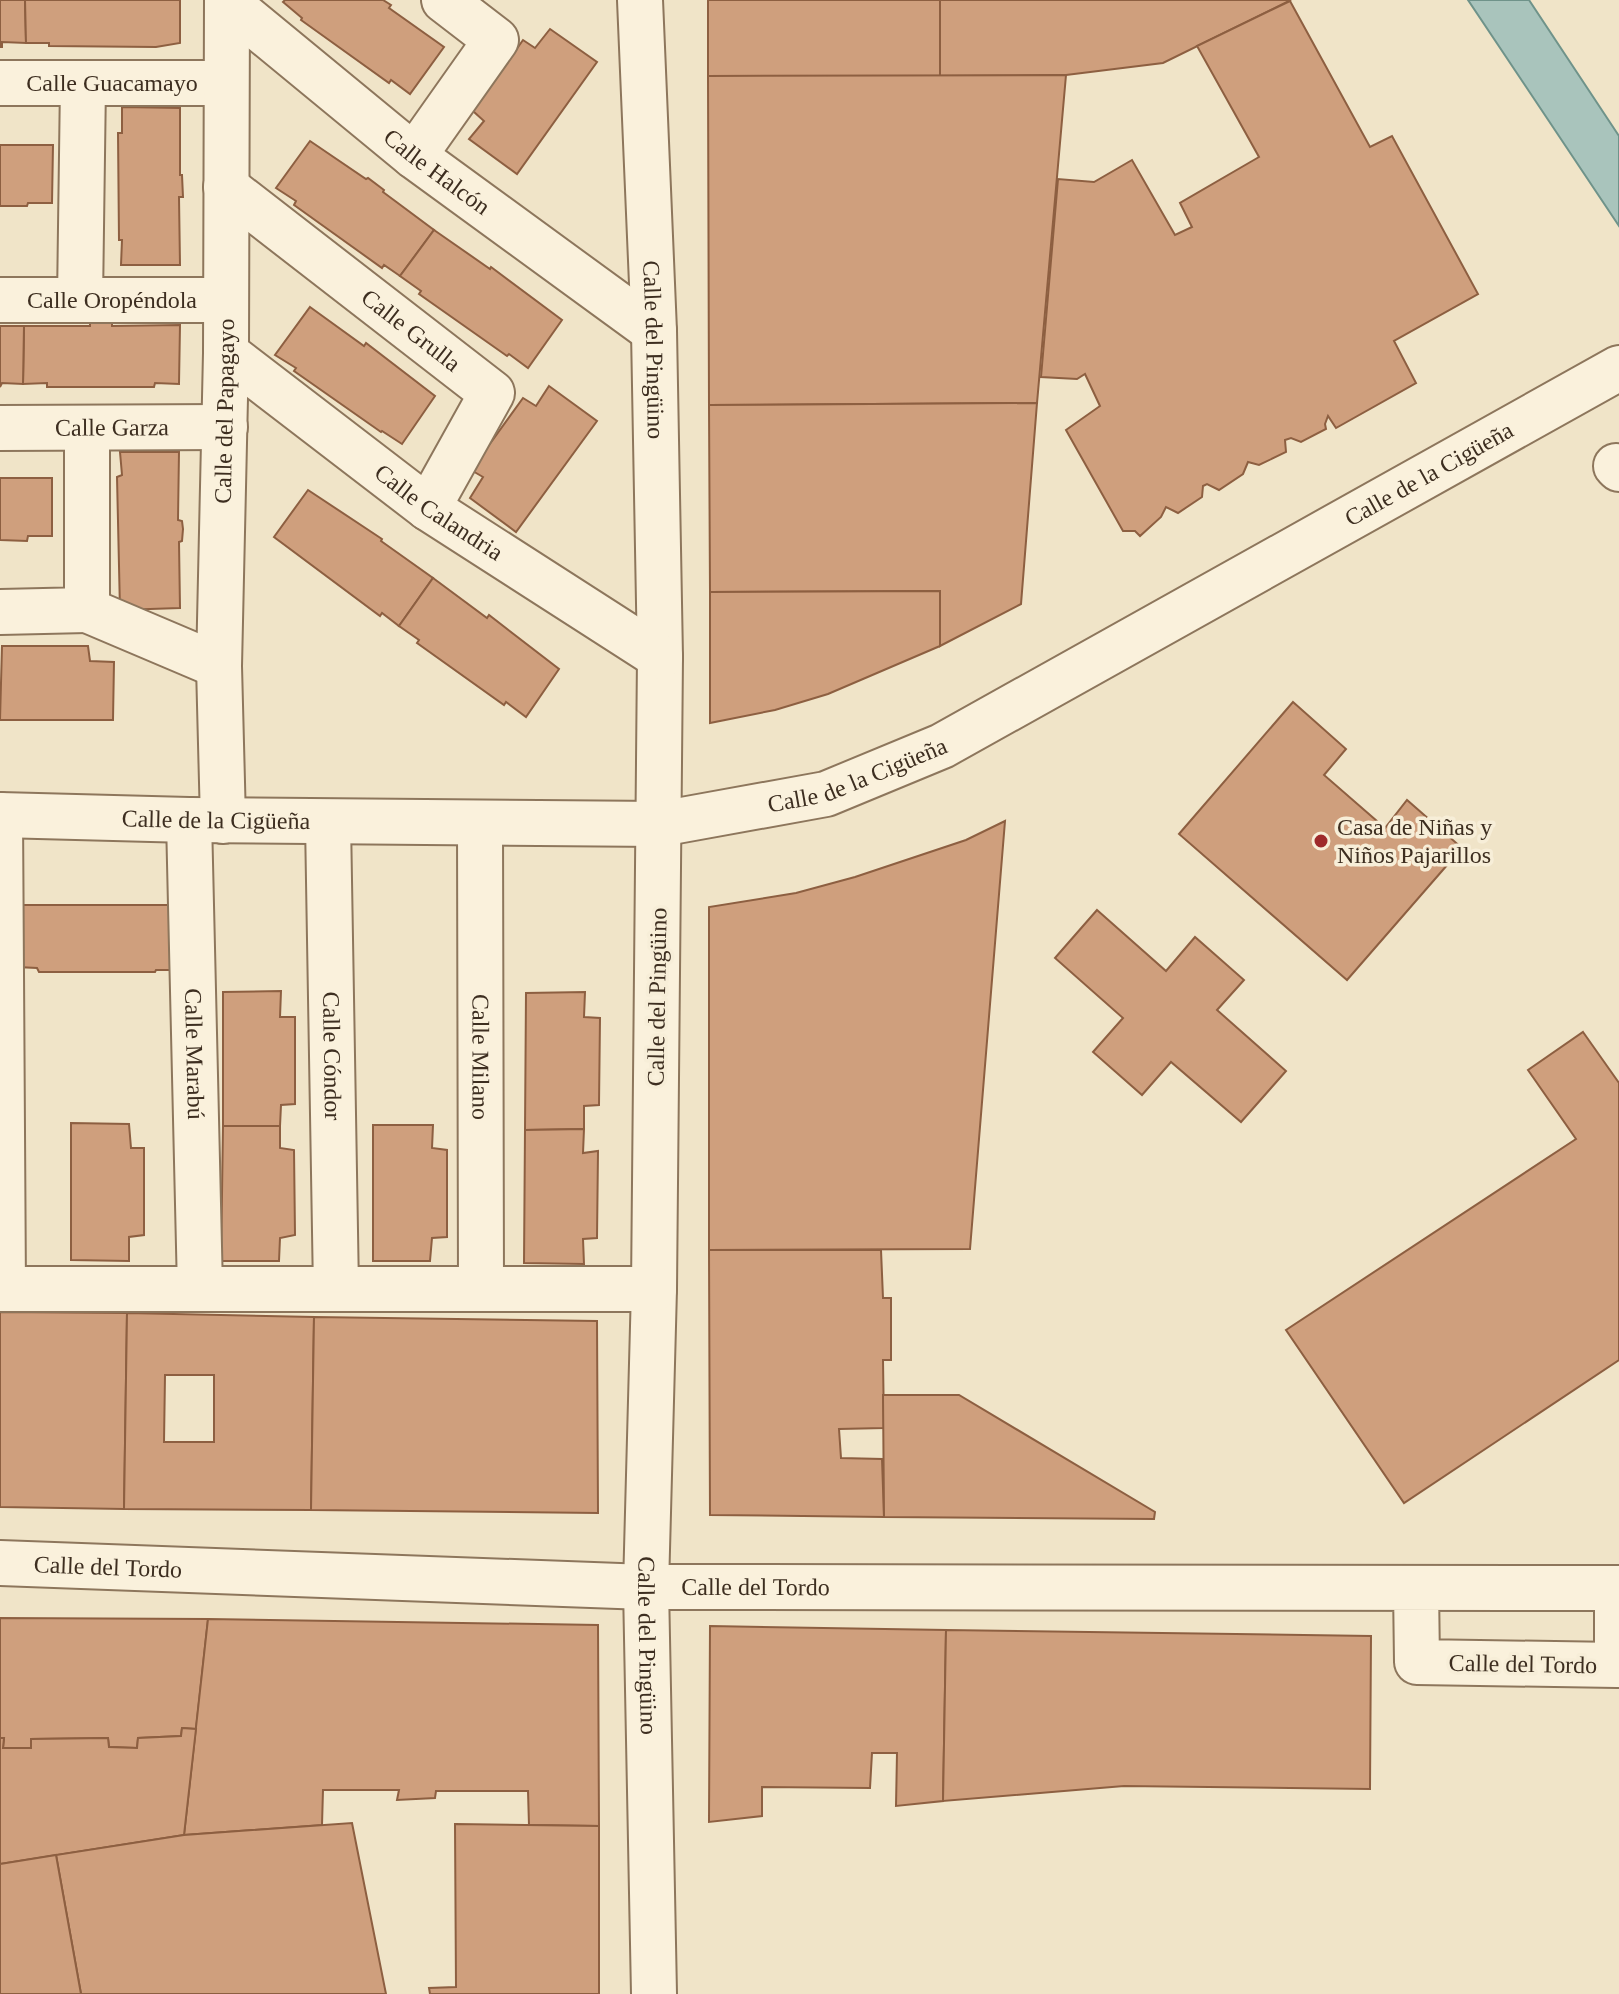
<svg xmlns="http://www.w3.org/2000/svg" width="1619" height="1994" font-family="Georgia,serif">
	<rect width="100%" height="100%" fill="#f0e4c8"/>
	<path fill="#a9c4bc" stroke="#6f938a" stroke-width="2" d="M1468,0H1529L1619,136V226Z"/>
	<g fill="#cf9f7d" stroke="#8d5f41" stroke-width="2" fill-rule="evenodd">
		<path d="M0,0H25L26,43L2,42V47H0Z"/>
		<path d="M25,0H180V43L156,47L49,46V43H26Z"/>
		<path d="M285,0H383L391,5L389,8L444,47L410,94L391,80L389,83L301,20L302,18L283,2Z"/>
		<rect x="708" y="0" width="232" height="76"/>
		<path d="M940,0H1291L1163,63L1066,75L940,76Z"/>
		<path d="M1290,1L1370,147L1392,136L1478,294L1394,341L1416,383L1336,428L1328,416L1325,424L1326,429L1301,442L1291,438L1285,440L1286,452L1259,465L1248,462L1243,474L1219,490L1207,484L1203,486L1202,497L1178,513L1166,507L1161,517L1140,536L1135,531H1123L1066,430L1100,406L1085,374L1077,379L1041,377L1058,179L1094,182L1132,160L1175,235L1192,227L1180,203L1259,157L1197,46Z"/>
		<path d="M550,29L597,62L517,174L469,139L484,121L473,111L523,40L535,48Z"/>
		<path d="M1066,75L1037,403L709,405L708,76Z"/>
		<path d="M122,107L180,108V175H182L183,197H179L180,265H121L122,240H119L118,133H122Z"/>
		<path d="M310,141L366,179L368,178L384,190L383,192L434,230L400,276L384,265L382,268L294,205L296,201L276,188Z"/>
		<path d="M0,145H53L52,203H28L27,206H0Z"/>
		<path d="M434,230L490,269L491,267L562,320L528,368L509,354L507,356L419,294L421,291L400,276Z"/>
		<path d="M310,307L364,346L366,343L435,396L402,444L382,431L381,432L294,371L296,368L275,355Z"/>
		<path d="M90,322L112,323V326L180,325L179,384L155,383L154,387H47V383L23,384L24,326H90Z"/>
		<path d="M0,326H24L23,384L2,383L0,387Z"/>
		<path d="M549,386L597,421L516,532L470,498L483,477L471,470L523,398L536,406Z"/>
		<path d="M1037,403L1021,604L940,646V591L710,592L709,405Z"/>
		<path d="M120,452H179L178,520L182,521L183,529L182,541L179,542L180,608L120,610L117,477L122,475Z"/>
		<path d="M0,478H52V536H28L27,541L0,540Z"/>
		<path d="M308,490L382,539L381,541L433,578L399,626L382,613L380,616L274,537Z"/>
		<path d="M433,578L487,618L489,615L559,669L526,717L506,702L504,705L417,643L419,640L399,626Z"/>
		<path d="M940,591V646L828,694L775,710L710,723V592Z"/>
		<path d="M2,646H88L90,661L114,662L113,720H0Z"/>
		<path d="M1293,702L1346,749L1324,775L1385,828L1407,800L1462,848L1347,980L1179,834Z"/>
		<path d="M1005,821L970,1249L709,1250V907L796,893L855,877L966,840Z"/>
		<path d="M17,905H178V970H156L155,972H39L37,968L17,967Z"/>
		<path d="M1097,910L1166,971L1195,937L1244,980L1217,1010L1286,1071L1241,1122L1171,1062L1142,1095L1093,1052L1123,1018L1055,958Z"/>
		<path d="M281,991L280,1017H295V1104L281,1105L280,1126H223V992Z"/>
		<path d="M585,992L584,1017L600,1018L599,1105L584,1106V1129L525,1130L526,993Z"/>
		<path d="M1583,1032L1619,1083V1360L1404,1503L1286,1330L1576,1139L1528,1070Z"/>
		<path d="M71,1123L129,1124L131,1148H144V1235L129,1237V1261L71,1260Z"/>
		<path d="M373,1125H433L432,1148L447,1150V1237L432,1238L430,1261H373Z"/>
		<path d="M223,1126H280V1148L294,1150L295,1235L280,1238L279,1261H221Z"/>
		<path d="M584,1129L583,1153L598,1151L597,1238L583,1239L584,1264L524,1263L525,1130Z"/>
		<path d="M709,1250H881L883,1298H891V1360H883L884,1428L839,1429L841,1458L882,1459L884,1517L710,1515Z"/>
		<path d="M0,1312L127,1313L124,1509L0,1507Z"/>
		<path d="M127,1313L314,1317L311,1510L124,1509ZM165,1375H214V1442H164Z"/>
		<path d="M314,1317L597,1321L598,1513L311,1510Z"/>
		<path d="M883,1395H959L1155,1512L1154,1519L884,1517Z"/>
		<path d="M0,1618L208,1619L196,1729L182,1728L181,1736L138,1738L137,1748L109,1747L108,1738L31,1739V1748H3L4,1738H0Z"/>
		<path d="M208,1619L598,1625L599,1826L529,1825L528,1791H436L435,1798L397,1800L399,1790H323L322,1825L184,1835Z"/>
		<path d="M710,1626L946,1630L943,1801L896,1806L897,1753H872L870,1788L762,1787V1816L709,1822Z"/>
		<path d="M946,1630L1371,1636L1370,1789L1124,1786L943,1801Z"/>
		<path d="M182,1728L196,1729L184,1835L0,1864V1738H4L3,1748H31V1739L108,1738L109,1747L137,1748L138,1738L181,1736Z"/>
		<path d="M352,1823L386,1994H81L56,1855L184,1835Z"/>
		<path d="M455,1824L599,1826V1994H430L429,1988L456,1987Z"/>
		<path d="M56,1855L81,1994H0V1864Z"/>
	</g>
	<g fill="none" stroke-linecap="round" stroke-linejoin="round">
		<defs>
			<g id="street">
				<path id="s1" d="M640,0L654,331L660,657L654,1289L646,1587L654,1994"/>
				<path id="s2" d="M227,2L414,156L654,331"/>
				<path id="s3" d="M0,83H226"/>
				<path d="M414,156L496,40L444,0"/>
				<path id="s4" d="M226,187L492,393L428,508"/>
				<path id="s5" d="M0,300H226"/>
				<path d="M80,300L83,83"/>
				<path id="s6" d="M226,353L428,508L660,657"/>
				<path id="s7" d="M0,428L225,427"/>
				<path d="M1616,466L1619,469"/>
				<path d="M87,610L219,666"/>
				<path d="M0,612L87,610V428"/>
				<path id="s8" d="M0,815L189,820L660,824L826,794L942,746L1619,368"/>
				<path d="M0,815L3,1289"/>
				<path id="s9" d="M189,820L200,1289"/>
				<path id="s10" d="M223,821L219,666L226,353L227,0"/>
				<path id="s11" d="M328,822L336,1289"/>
				<path id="s12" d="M480,823L481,1289"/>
				<path d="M0,1289H654"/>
				<path id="s13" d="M0,1563L646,1587L1617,1588V1665L1417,1662L1416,1588"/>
			</g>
		</defs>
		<use href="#street" stroke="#8d765c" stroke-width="48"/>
		<use href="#street" stroke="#faf1dc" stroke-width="44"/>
	</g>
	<circle fill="#9e2a2b" stroke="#f7eed8" stroke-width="3" cx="1321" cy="841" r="8"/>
	<g text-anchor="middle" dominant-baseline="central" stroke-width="7" stroke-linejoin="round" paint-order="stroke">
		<g font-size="24" fill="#3d2e20" stroke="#f7eed8">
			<text stroke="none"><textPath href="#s3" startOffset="112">Calle Guacamayo</textPath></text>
			<text stroke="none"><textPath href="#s2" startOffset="270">Calle Halcón</textPath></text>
			<text stroke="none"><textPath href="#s5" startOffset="112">Calle Oropéndola</textPath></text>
			<text stroke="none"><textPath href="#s4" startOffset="234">Calle Grulla</textPath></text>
			<text stroke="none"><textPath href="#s1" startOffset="350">Calle del Pingüino</textPath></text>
			<text stroke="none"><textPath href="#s10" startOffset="410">Calle del Papagayo</textPath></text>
			<text stroke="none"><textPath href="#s7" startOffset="112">Calle Garza</textPath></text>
			<text stroke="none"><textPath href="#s8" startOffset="1512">Calle de la Cigüeña</textPath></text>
			<text stroke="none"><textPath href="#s6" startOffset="266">Calle Calandria</textPath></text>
			<text stroke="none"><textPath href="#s8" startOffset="864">Calle de la Cigüeña</textPath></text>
			<text stroke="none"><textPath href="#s8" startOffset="216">Calle de la Cigüeña</textPath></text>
			<text transform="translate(657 997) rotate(-89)">Calle del Pingüino</text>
			<text stroke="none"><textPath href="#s9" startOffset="234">Calle Marabú</textPath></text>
			<text stroke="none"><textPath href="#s11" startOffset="234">Calle Cóndor</textPath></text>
			<text stroke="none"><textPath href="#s12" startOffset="234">Calle Milano</textPath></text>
			<text stroke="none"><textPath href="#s13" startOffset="108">Calle del Tordo</textPath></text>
			<text stroke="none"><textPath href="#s13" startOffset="756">Calle del Tordo</textPath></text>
			<text stroke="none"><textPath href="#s1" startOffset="1646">Calle del Pingüino</textPath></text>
			<text transform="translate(1523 1664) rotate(1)">Calle del Tordo</text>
		</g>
		<g font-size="24" fill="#3d2e20" stroke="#f7eed8" text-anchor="start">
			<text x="1337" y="827">Casa de Niñas y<tspan x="1337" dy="28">Niños Pajarillos</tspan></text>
		</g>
	</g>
</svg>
